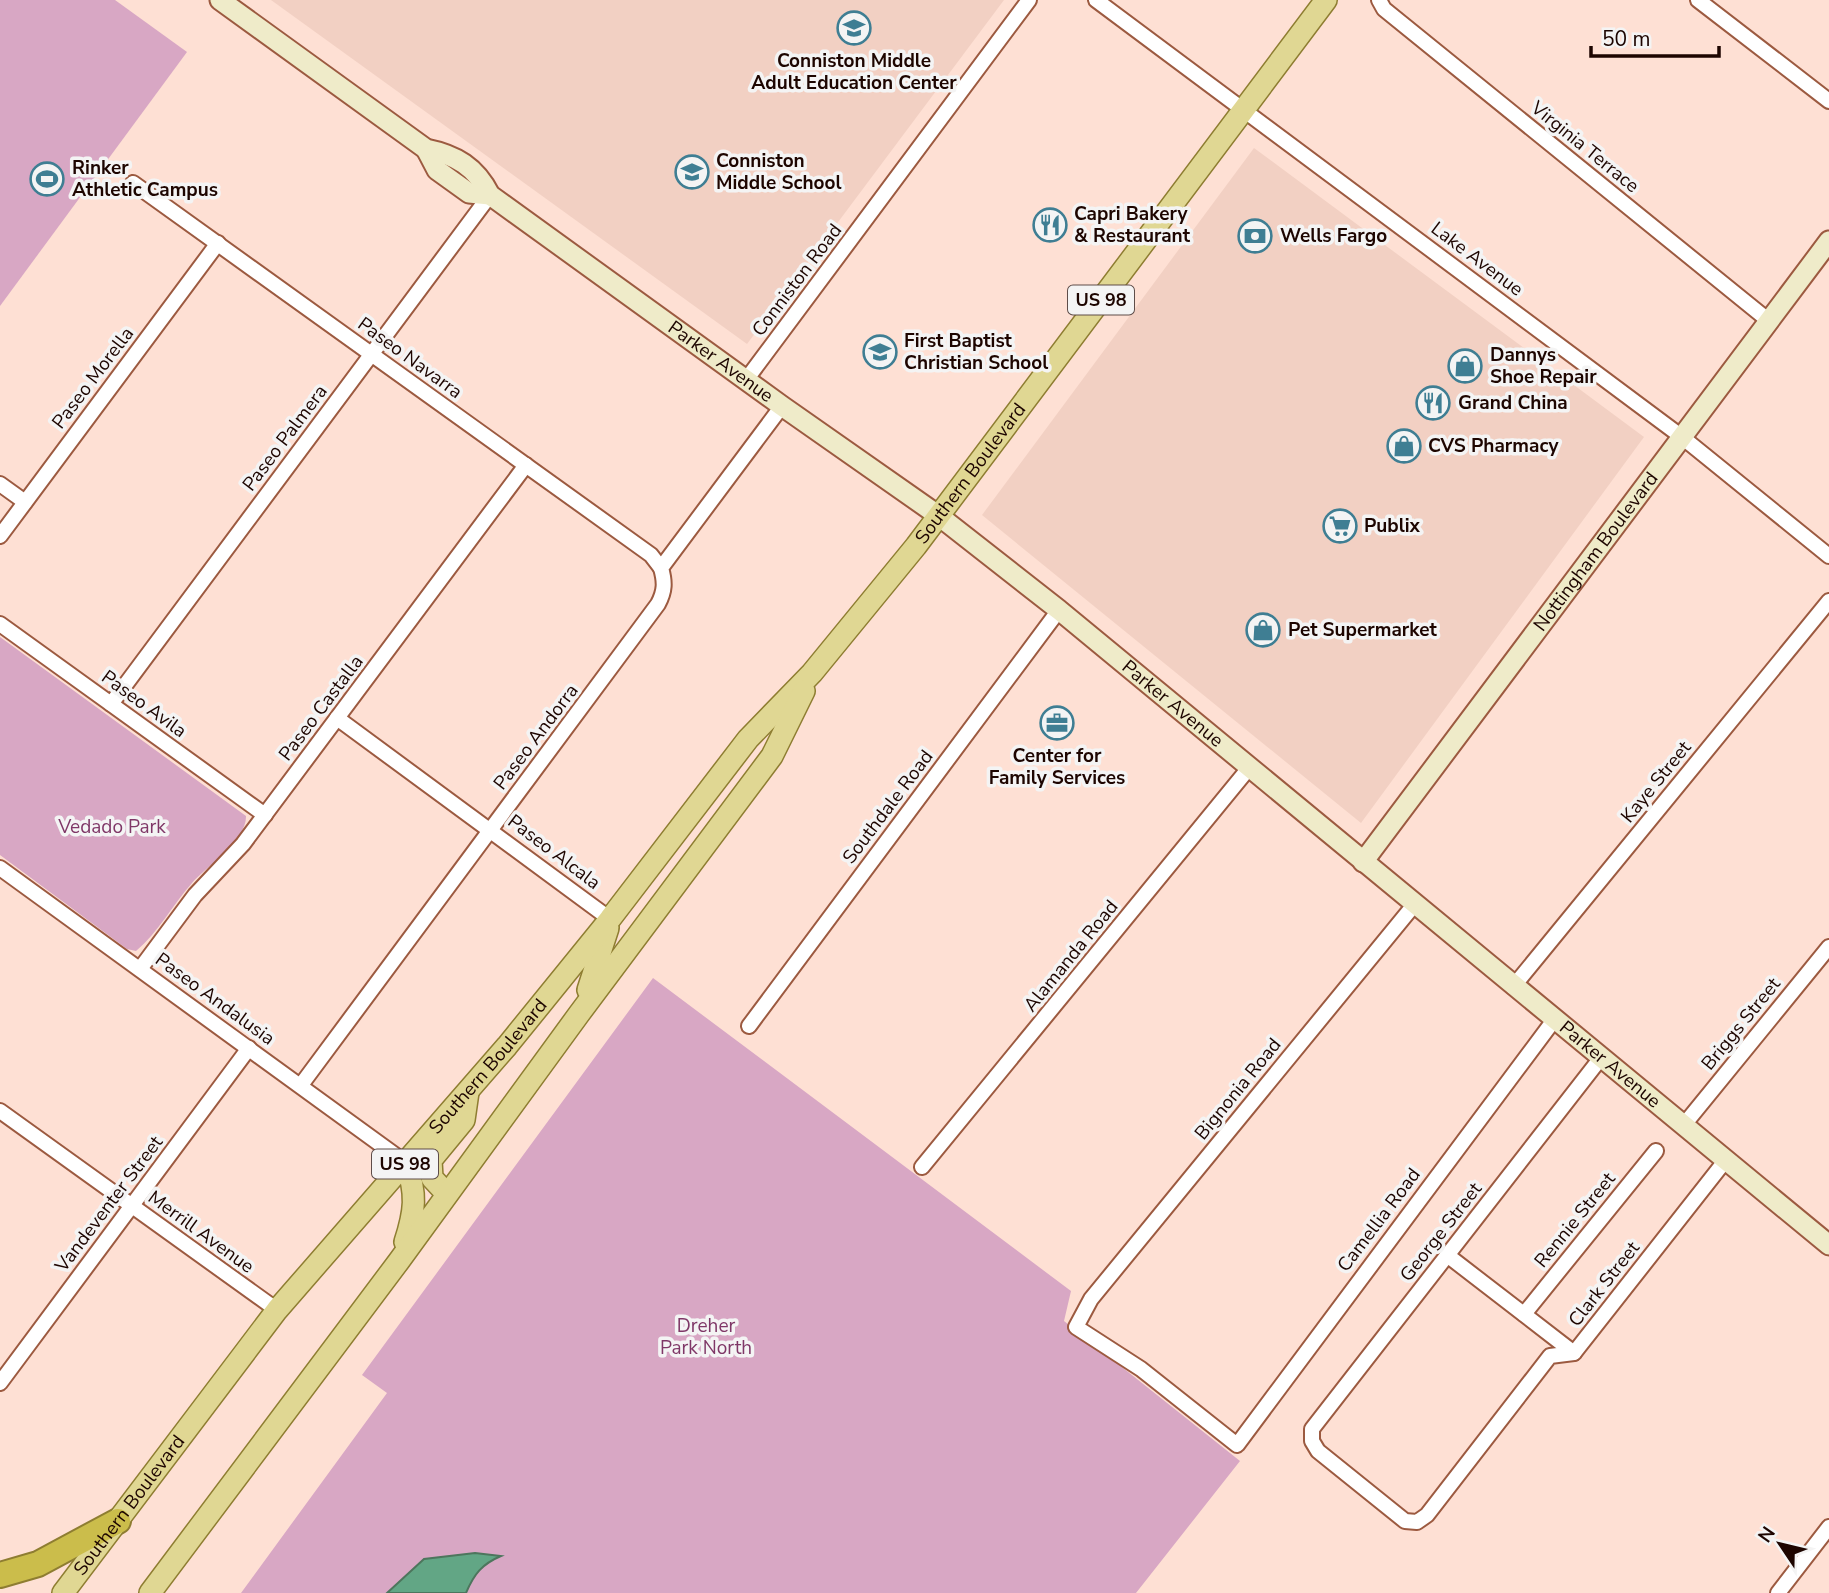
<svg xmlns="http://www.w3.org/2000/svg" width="1829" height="1593" font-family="'Nunito Sans',sans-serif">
	<rect width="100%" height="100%" fill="#fee0d4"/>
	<g fill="#f2d0c3">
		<path d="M271,0H1004L747,344Z"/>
		<path d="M1254,148L1644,437L1361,823L982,515Z"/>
	</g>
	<g fill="#d8a7c4">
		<path d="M0,0H115L187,52L0,306Z"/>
		<path d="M0,637L246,816C247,840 206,867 192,883C173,904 158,933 136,951L127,949L0,855Z"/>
		<path d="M653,978L1071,1291L1064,1321L1240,1461L1136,1593H241L387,1393L362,1375Z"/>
	</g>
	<path fill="#62a685" stroke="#4d765d" stroke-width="2" d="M475,1553L501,1556C482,1564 474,1574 466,1593H387L424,1559Z"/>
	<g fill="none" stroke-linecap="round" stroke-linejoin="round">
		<defs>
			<g id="street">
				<path d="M1096,0L1682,437L1829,556"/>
				<path d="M1379,0L1384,9L1769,321"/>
				<path d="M1698,0L1829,101"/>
				<path d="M133,183L651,555L661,568"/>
				<path d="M746,380L1029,0"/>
				<path d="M0,484L25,502"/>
				<path d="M0,536L218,243"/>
				<path d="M0,624L265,815"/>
				<path d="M111,704L490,195"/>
				<path d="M337,718L610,919"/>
				<path d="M0,868L406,1163"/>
				<path d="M1414,905L1091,1299L1076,1327L1141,1369L1237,1445L1554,1020"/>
				<path d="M140,969L195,895L243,844L526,465"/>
				<path d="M1513,987L1829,601"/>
				<path d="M749,1026L1059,610"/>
				<path d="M1600,1059L1312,1429V1441L1318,1451L1405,1521L1417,1522L1427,1515L1550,1356L1574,1353L1725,1161"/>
				<path d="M301,1085L658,604C665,591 665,582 661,568L782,406"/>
				<path d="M0,1111L277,1310"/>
				<path d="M1683,1126L1829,947"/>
				<path d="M922,1167L1249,768"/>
				<path d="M1447,1255L1574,1353"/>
				<path d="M1524,1314L1656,1151"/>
				<path d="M0,1383L249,1048"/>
				<path d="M1778,1593L1829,1527"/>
			</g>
			<g id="secondary">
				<path id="s1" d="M220,0L426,149C456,155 476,167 490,195L782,406L939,516L1059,610L1829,1245"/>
				<path d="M426,149L437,170L469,193L490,195"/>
				<path id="s2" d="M1363,862L1829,241"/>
			</g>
			<g id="primary">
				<path d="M588,990L608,928"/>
				<path d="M446,1193L432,1178L431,1160L464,1120L468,1092"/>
				<path d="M405,1242C415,1211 417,1194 406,1163"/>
				<path id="s3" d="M63,1593L277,1310L507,1046L610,919L748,739L812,673L916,546L1326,0"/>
				<path d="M150,1593L399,1261L579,1014L772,756L804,691"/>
			</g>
			<path id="highway" d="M0,1575L38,1564L118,1521"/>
		</defs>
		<use href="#street" stroke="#9c5a40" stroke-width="18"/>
		<use href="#secondary" stroke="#9c5a40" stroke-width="23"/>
		<use href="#primary" stroke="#8e7d31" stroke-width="24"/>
		<use href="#highway" stroke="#8e7d31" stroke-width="28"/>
		<use href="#street" stroke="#fff" stroke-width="14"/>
		<use href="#secondary" stroke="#efebc9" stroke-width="19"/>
		<use href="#primary" stroke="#e0d793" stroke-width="21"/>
		<use href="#highway" stroke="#cbbd4b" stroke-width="24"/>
	</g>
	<defs>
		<symbol id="school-ring" viewBox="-11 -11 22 22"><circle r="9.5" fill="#f4f4f4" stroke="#3f7e93" stroke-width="1.5"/><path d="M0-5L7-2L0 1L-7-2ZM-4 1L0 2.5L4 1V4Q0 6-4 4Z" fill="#3f7e93"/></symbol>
		<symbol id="stadium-ring" viewBox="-11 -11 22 22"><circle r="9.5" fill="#f4f4f4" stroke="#3f7e93" stroke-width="1.5"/><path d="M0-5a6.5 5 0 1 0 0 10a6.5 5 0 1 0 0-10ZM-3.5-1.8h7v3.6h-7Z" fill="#3f7e93"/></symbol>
		<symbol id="restaurant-ring" viewBox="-11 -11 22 22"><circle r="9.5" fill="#f4f4f4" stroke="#3f7e93" stroke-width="1.5"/><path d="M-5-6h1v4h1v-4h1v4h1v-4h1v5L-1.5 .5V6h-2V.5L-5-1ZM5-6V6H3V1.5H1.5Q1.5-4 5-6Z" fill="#3f7e93"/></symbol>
		<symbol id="bank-ring" viewBox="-11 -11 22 22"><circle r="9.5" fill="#f4f4f4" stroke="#3f7e93" stroke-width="1.5"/><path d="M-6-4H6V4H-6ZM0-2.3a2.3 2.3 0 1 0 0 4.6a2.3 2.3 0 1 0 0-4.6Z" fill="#3f7e93"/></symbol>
		<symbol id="shop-ring" viewBox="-11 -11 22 22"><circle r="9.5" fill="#f4f4f4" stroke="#3f7e93" stroke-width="1.5"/><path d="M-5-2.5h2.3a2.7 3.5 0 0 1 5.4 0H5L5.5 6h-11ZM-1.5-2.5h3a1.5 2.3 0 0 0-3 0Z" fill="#3f7e93"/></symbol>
		<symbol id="supermarket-ring" viewBox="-11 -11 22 22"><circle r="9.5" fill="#f4f4f4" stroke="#3f7e93" stroke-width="1.5"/><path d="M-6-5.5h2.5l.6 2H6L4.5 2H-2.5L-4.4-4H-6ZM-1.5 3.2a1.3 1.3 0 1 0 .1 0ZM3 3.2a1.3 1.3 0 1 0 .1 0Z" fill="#3f7e93"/></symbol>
		<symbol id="office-ring" viewBox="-11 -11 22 22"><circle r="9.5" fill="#f4f4f4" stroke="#3f7e93" stroke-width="1.5"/><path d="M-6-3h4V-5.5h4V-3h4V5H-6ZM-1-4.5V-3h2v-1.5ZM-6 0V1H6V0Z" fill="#3f7e93"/></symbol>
	</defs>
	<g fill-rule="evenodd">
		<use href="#school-ring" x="835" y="9" width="38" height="38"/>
		<use href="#school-ring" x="673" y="153" width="38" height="38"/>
		<use href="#stadium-ring" x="28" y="160" width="38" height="38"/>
		<use href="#restaurant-ring" x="1031" y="206" width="38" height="38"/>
		<use href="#bank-ring" x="1236" y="217" width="38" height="38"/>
		<use href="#school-ring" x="861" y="333" width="38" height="38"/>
		<use href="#shop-ring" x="1446" y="347" width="38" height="38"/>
		<use href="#restaurant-ring" x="1414" y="384" width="38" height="38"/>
		<use href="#shop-ring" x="1385" y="427" width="38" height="38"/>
		<use href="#supermarket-ring" x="1321" y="507" width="38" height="38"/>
		<use href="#shop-ring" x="1244" y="611" width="38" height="38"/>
		<use href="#office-ring" x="1038" y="704" width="38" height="38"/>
	</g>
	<g text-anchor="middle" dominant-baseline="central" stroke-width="7" stroke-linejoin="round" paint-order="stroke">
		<g fill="#f4f4f4" stroke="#5e4d49" stroke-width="2">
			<rect x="1068" y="285.5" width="66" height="29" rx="5"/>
			<rect x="372" y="1149.5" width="66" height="29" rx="5"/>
		</g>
		<g font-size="18" font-weight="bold" fill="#1d0500">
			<text x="1101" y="300">US 98</text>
			<text x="405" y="1164">US 98</text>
		</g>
		<g font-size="19" font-weight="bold" fill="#1d0500" stroke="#f4f4f4" text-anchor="start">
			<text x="854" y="61" text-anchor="middle">Conniston Middle<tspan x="854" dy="22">Adult Education Center</tspan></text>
			<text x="716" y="161">Conniston<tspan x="716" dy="22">Middle School</tspan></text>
			<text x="72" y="168">Rinker<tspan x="72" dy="22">Athletic Campus</tspan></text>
			<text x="1074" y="214">Capri Bakery<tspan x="1074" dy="22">&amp; Restaurant</tspan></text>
			<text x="1280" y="236">Wells Fargo</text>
			<text x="904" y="341">First Baptist<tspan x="904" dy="22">Christian School</tspan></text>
			<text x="1490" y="355">Dannys<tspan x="1490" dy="22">Shoe Repair</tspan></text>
			<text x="1458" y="403">Grand China</text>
			<text x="1428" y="446">CVS Pharmacy</text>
			<text x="1364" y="526">Publix</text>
			<text x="1288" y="630">Pet Supermarket</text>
			<text x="1057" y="756" text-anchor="middle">Center for<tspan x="1057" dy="22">Family Services</tspan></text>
		</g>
		<g font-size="19" fill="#1d0500" stroke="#f4f4f4">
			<text transform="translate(1585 147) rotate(39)">Virginia Terrace</text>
			<text transform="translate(1477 259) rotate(37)">Lake Avenue</text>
			<text transform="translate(797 280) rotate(-53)">Conniston Road</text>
			<text transform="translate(410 358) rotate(36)">Paseo Navarra</text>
			<text stroke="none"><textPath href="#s1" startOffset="621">Parker Avenue</textPath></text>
			<text transform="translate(93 378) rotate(-53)">Paseo Morella</text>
			<text transform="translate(285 438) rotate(-53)">Paseo Palmera</text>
			<text stroke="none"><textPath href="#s3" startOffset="1442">Southern Boulevard</textPath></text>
			<text stroke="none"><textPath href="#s2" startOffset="388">Nottingham Boulevard</textPath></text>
			<text transform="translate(144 704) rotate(36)">Paseo Avila</text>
			<text stroke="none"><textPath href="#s1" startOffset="1188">Parker Avenue</textPath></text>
			<text transform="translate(321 708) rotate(-53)">Paseo Castalla</text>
			<text transform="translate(536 737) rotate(-53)">Paseo Andorra</text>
			<text transform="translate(1656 782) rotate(-51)">Kaye Street</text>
			<text transform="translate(888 807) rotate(-53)">Southdale Road</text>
			<text transform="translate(554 852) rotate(37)">Paseo Alcala</text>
			<text transform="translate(1071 956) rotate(-51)">Alamanda Road</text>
			<text transform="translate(215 999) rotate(36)">Paseo Andalusia</text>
			<text transform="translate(1741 1024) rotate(-51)">Briggs Street</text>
			<text stroke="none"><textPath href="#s1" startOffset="1755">Parker Avenue</textPath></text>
			<text stroke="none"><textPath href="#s3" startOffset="677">Southern Boulevard</textPath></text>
			<text transform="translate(1238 1089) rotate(-51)">Bignonia Road</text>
			<text transform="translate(109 1204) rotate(-53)">Vandeventer Street</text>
			<text transform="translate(1379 1220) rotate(-53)">Camellia Road</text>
			<text transform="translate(1575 1220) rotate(-51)">Rennie Street</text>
			<text transform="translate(201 1232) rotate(36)">Merrill Avenue</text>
			<text transform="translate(1441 1232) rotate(-52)">George Street</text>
			<text transform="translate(1604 1284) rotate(-52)">Clark Street</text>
			<text stroke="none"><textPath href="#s3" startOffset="110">Southern Boulevard</textPath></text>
		</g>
		<g font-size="19" fill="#7f3767" stroke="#f4f4f4">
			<text x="112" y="827">Vedado Park</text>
			<text x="706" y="1326">Dreher<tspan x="706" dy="22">Park North</tspan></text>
		</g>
	</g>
	<g transform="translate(1780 1544) rotate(305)" stroke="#f4f4f4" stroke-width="5" paint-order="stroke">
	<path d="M0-5L12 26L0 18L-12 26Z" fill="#1d0500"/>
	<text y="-10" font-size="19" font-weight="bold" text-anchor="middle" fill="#1d0500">N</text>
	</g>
	<path d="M1591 46v10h128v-10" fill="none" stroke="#1d0500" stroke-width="3.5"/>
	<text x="1602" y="46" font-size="21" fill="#1d0500" stroke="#f4f4f4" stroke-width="5" paint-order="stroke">50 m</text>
</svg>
